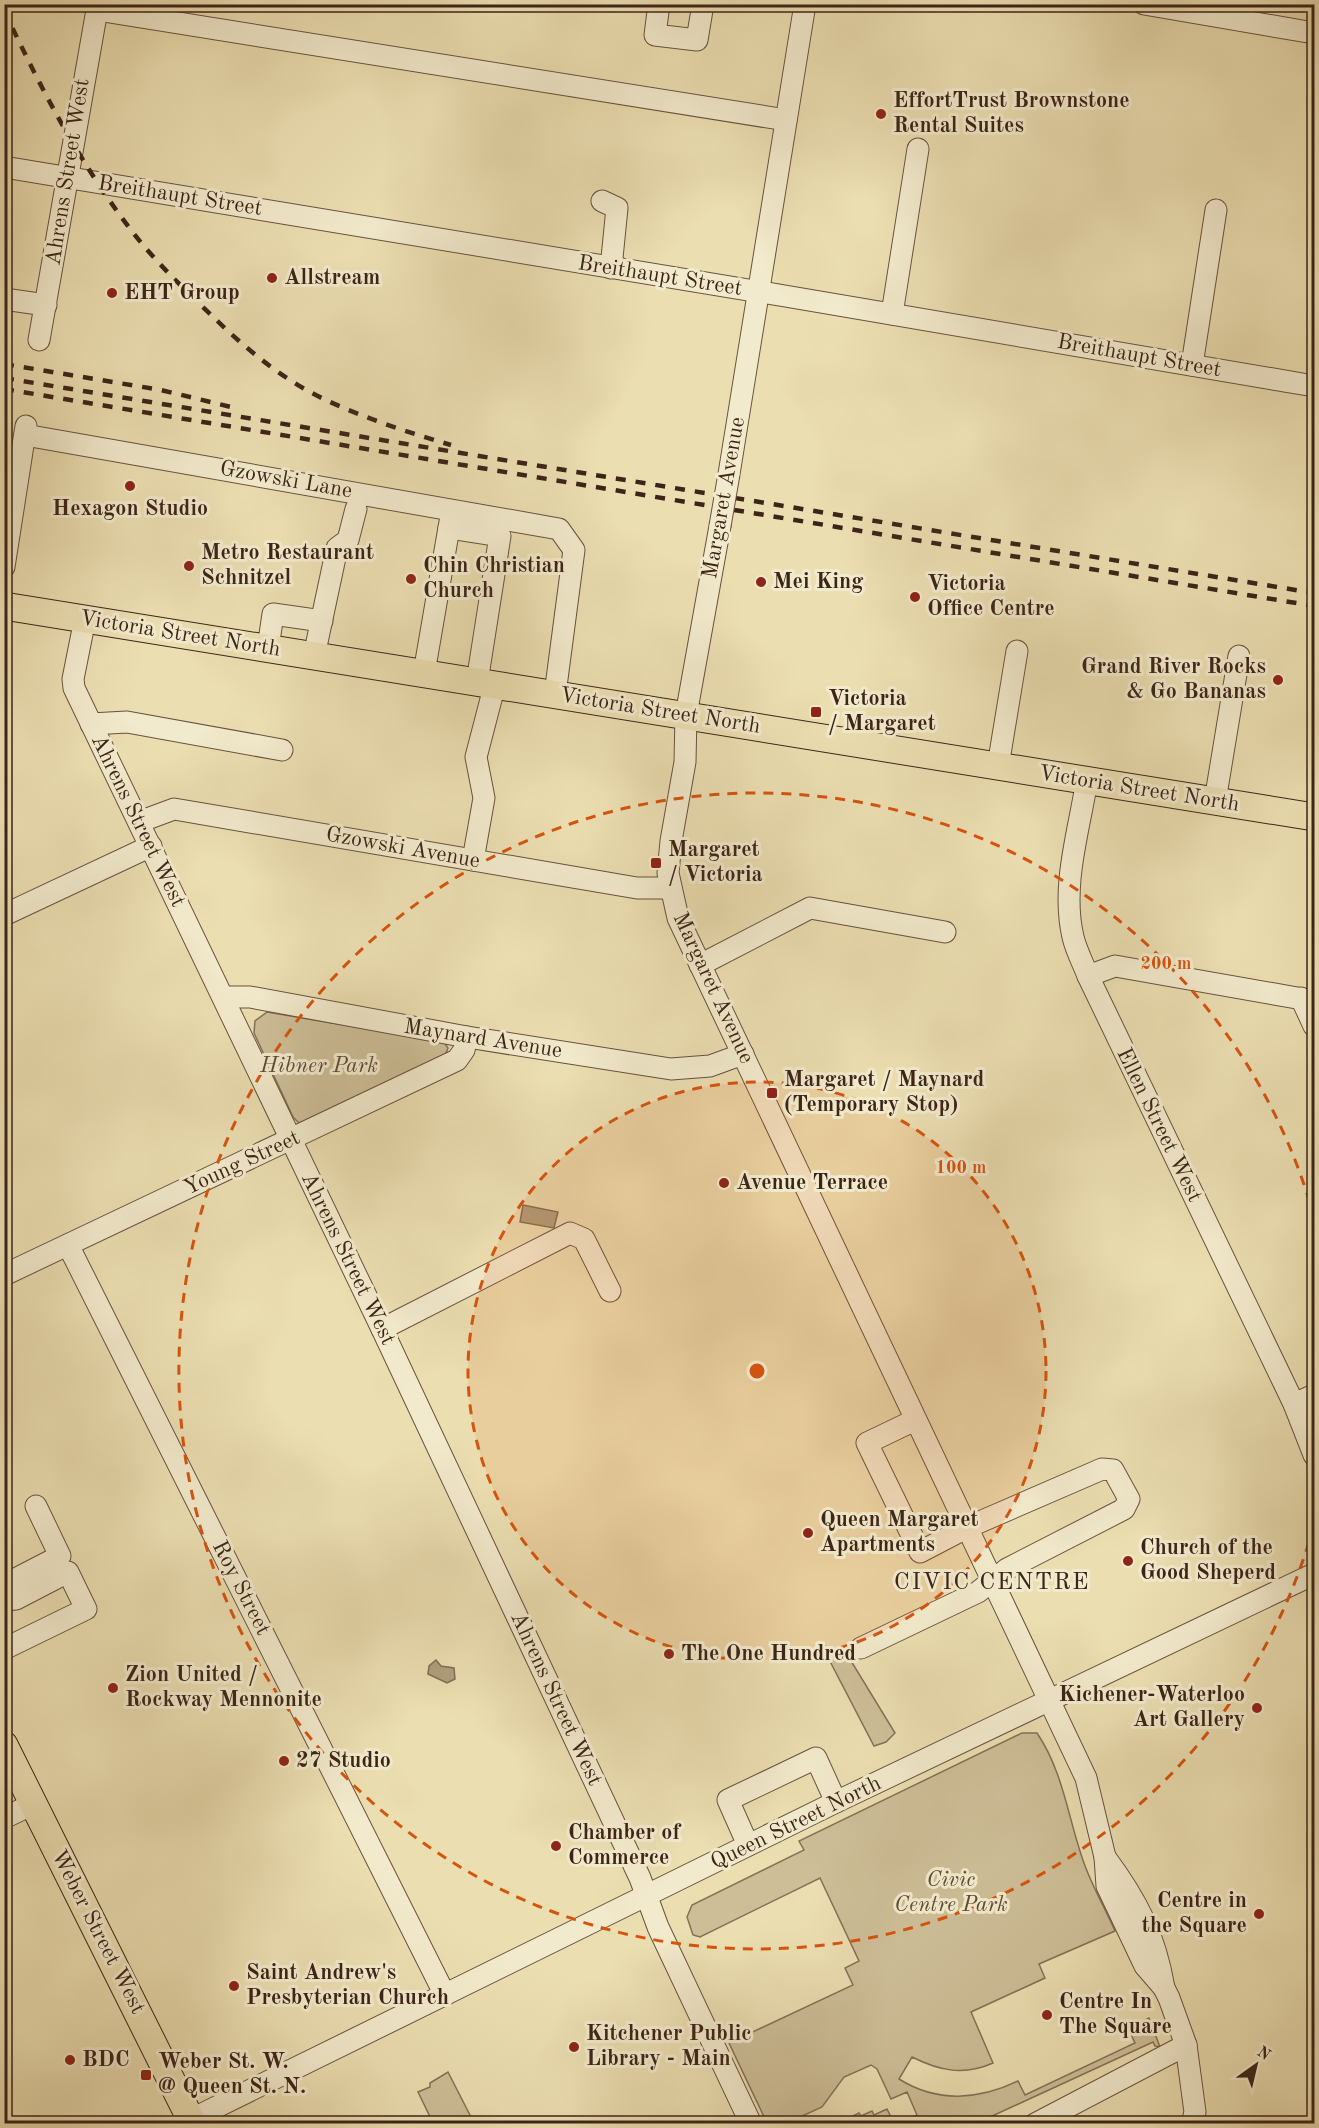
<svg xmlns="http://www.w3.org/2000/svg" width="1319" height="2128" font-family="'Old Standard TT',serif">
	<rect width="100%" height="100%" fill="#ebdeb1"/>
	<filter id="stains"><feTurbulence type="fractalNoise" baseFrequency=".00333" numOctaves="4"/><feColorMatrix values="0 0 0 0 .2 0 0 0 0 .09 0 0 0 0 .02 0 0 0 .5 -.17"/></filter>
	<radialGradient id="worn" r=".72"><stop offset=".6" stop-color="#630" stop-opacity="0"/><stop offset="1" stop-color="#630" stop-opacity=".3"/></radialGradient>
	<g fill="#cdbe97" stroke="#847158" stroke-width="1.5">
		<path d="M267,1012L444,1042L448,1048L444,1058L307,1121L299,1123L293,1117L254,1033L255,1021Z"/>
		<path d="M821,1644L835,1651H845L895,1733L886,1742L874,1746Z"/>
		<path d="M1022,1733H1037C1064,1773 1068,1819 1084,1863C1092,1886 1105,1908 1115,1931L1039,1964L1045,1978L971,2012L993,2063C964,2076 940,2071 912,2057L899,2079C937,2103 979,2100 1018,2081L1025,2095L1135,2043L1128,2028L1149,2018L1160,2047L1155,2046L1153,2042L977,2123H899L917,2115L907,2092L891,2099L877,2069L871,2065L844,2077L822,2107L787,2123H767L729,2043L853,1985L845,1968L859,1961L820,1878L700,1937L693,1935L687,1917L692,1905L804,1850L799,1841Z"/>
		<path d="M448,2072L474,2123H433L418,2092L430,2087V2083Z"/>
		<path d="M887,2109L894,2123H839L859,2113L861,2116L872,2111L874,2115Z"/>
	</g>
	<g fill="#b09f7d" stroke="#826e55" stroke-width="1.5">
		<path d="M523,1205L558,1212L554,1228L520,1222Z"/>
		<path d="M436,1660L441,1666L454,1668L455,1679L447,1683L428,1674L429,1666Z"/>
	</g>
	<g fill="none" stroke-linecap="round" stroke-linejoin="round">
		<defs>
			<g id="minor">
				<path d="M659,4L655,35L697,40L703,4"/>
				<path d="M1144,4L1314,33"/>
				<path d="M97,10L786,120"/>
				<path d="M4,167L785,296L1314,386"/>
				<path d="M602,201L617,208L611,268"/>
				<path d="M4,299L46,305"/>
				<path d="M892,314L918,149"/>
				<path d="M39,340L98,4"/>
				<path d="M1192,365L1216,210"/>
				<path d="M25,435L559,529L574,550L555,694"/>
				<path d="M729,474L805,4"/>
				<path d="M720,526L686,715L685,762L671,841L668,873L678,918L1086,1778L1105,1857L1107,1886L1145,1966L1164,1988L1169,1998L1186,2045L1195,2112L1192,2124"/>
				<path d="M449,528L500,536L477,682"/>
				<path d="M4,567L26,426"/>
				<path d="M85,619L73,679L74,688L382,1329L640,1878L658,1927L751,2124"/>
				<path d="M268,648L273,614L322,621"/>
				<path d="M314,656L337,548L348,540L356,509"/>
				<path d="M424,673L451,516"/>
				<path d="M91,724L127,722L282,750"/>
				<path d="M998,766L1017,651"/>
				<path d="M1087,780C1079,831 1061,886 1073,937C1076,950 1083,963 1088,976L1294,1404L1314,1455"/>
				<path d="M1215,801L1239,656"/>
				<path d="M139,822L174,809L637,888H670"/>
				<path d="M473,860L484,798L476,757L495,684"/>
				<path d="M4,915L151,846"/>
				<path d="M700,965L810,908L945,932"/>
				<path d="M1088,976L1115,966L1314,1001"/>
				<path d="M223,997H250L467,1037L671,1069L710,1066L743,1054"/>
				<path d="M1301,998L1314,1026"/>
				<path d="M68,1245L445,1995"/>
				<path d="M4,1275L457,1060L464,1050L467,1037"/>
				<path d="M382,1329L570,1233L584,1239L610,1291"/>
				<path d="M1294,1404L1314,1395"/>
				<path d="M4,1585L60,1556L36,1506"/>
				<path d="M4,1600L16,1599L68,1572L86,1609L4,1649"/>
				<path d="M861,1648L978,1592L1007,1569L1124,1509L1129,1499L1113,1470L1102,1469L966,1528L920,1552L867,1443L915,1420"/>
				<path d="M4,1818L33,1804"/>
				<path d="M748,1845L728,1800L816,1758L836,1802"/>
				<path d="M1105,1857C1137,1900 1155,1935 1164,1988"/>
				<path d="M182,2124L836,1802L1314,1574"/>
				<path d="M1035,2124L1186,2045"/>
			</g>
			<g id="major">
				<path d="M4,606L1314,817"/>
				<path d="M4,1745L193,2124"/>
			</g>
		</defs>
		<use href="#minor" stroke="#68523e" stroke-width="23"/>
		<use href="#major" stroke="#3c2418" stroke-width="29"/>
		<use href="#minor" stroke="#f2eacc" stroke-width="21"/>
		<use href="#major" stroke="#ebdeb1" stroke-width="27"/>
		<g stroke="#3c2418" stroke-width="4.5" stroke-dasharray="10 10" stroke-linecap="butt">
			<path d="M4,10C40,87 79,162 131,230C154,260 181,286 208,312C244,347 282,380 328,401C367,419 410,433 451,445"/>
			<path d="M4,364L161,390L231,407"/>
			<path d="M4,378L1314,593"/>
			<path d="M4,389L1314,606"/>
		</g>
		<defs>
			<path id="minor-bridge" d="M720,526L729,474"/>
		</defs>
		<use href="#minor-bridge" stroke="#68523e" stroke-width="23" stroke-linecap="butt"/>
		<use href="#minor-bridge" stroke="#f2eacc" stroke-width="21"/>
	</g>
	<circle cx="757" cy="1371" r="289" fill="#d7540d" fill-opacity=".12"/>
	<g fill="none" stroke="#d7540d" stroke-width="3" stroke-dasharray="10 8">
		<circle cx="757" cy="1371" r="289"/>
		<path d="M1314 1525A578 578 0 1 1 1314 1217"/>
	</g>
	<g fill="#8f2418" stroke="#f2eacc" stroke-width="2">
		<circle cx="881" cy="114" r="6"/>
		<circle cx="272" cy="278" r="6"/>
		<circle cx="112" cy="293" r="6"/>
		<circle cx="130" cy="486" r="6"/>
		<circle cx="189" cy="566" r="6"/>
		<circle cx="411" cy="579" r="6"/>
		<circle cx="761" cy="582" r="6"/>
		<circle cx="915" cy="597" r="6"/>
		<circle cx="1278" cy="680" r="6"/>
		<rect x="810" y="706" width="12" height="12" rx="3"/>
		<rect x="650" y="857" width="12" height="12" rx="3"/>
		<rect x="766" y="1087" width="12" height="12" rx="3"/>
		<circle cx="724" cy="1183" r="6"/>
		<circle cx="808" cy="1533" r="6"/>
		<circle cx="1128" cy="1561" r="6"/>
		<circle cx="669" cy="1654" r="6"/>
		<circle cx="113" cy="1688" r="6"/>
		<circle cx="1257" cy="1708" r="6"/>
		<circle cx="284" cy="1761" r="6"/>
		<circle cx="556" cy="1846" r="6"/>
		<circle cx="1259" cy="1914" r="6"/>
		<circle cx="234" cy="1986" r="6"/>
		<circle cx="1047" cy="2015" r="6"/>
		<circle cx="574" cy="2047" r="6"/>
		<circle cx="70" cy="2060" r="6"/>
		<rect x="140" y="2069" width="12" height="12" rx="3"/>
	</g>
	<g text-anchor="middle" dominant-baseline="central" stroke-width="6" stroke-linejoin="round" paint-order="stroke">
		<g font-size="22" font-weight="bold" fill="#3c2418" stroke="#f2eacc" text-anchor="start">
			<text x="893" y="101">EffortTrust Brownstone<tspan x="893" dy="25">Rental Suites</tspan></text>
			<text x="284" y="278">Allstream</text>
			<text x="124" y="293">EHT Group</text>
			<text x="130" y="509" text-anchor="middle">Hexagon Studio</text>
			<text x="201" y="553">Metro Restaurant<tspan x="201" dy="25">Schnitzel</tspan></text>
			<text x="423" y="566">Chin Christian<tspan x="423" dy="25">Church</tspan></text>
			<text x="773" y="582">Mei King</text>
			<text x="927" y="584">Victoria<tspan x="927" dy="25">Office Centre</tspan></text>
			<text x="1266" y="667" text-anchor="end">Grand River Rocks<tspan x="1266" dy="25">&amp; Go Bananas</tspan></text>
			<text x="828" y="699">Victoria<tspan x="828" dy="25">/ Margaret</tspan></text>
			<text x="668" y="850">Margaret<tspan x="668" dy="25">/ Victoria</tspan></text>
			<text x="784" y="1080">Margaret / Maynard<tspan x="784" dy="25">(Temporary Stop)</tspan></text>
			<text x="736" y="1183">Avenue Terrace</text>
			<text x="820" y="1520">Queen Margaret<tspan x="820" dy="25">Apartments</tspan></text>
			<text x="1140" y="1548">Church of the<tspan x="1140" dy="25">Good Sheperd</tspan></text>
			<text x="681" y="1654">The One Hundred</text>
			<text x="125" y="1675">Zion United /<tspan x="125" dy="25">Rockway Mennonite</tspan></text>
			<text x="1245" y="1695" text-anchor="end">Kichener-Waterloo<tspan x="1245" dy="25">Art Gallery</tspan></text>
			<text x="296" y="1761">27 Studio</text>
			<text x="568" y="1833">Chamber of<tspan x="568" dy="25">Commerce</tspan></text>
			<text x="1247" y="1901" text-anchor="end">Centre in<tspan x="1247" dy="25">the Square</tspan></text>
			<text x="246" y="1973">Saint Andrew's<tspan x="246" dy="25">Presbyterian Church</tspan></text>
			<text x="1059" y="2002">Centre In<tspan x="1059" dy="25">The Square</tspan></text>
			<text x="586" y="2034">Kitchener Public<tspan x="586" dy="25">Library - Main</tspan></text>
			<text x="82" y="2060">BDC</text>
			<text x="158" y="2062">Weber St. W.<tspan x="158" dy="25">@ Queen St. N.</tspan></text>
		</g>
		<g font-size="22" fill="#3c2418" stroke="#f2eacc">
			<text transform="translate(68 172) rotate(-81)">Ahrens Street West</text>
			<text transform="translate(180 196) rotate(9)">Breithaupt Street</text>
			<text transform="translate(660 276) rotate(9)">Breithaupt Street</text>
			<text transform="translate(1139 356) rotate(10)">Breithaupt Street</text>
			<text transform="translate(286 480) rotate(10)">Gzowski Lane</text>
			<text transform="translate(724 498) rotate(-80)">Margaret Avenue</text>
			<text transform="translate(180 634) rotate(9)">Victoria Street North</text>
			<text transform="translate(660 711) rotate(9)">Victoria Street North</text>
			<text transform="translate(1139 789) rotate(9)">Victoria Street North</text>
			<text transform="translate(138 821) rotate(64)">Ahrens Street West</text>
			<text transform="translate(403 848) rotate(10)">Gzowski Avenue</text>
			<text transform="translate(713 988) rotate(65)">Margaret Avenue</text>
			<text transform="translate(483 1039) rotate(9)">Maynard Avenue</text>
			<text transform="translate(1159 1125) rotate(64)">Ellen Street West</text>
			<text transform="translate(242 1163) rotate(-25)">Young Street</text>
			<text transform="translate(348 1259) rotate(64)">Ahrens Street West</text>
			<text transform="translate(241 1588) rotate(63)">Roy Street</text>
			<text transform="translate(556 1699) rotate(65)">Ahrens Street West</text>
			<text transform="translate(796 1823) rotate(-26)">Queen Street North</text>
			<text transform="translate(98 1932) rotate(63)">Weber Street West</text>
		</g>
		<g font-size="22" font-style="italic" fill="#604a38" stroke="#f2eacc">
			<text x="319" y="1066">Hibner Park</text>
			<text x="951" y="1880">Civic<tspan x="951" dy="25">Centre Park</tspan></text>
		</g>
		<g font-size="24" letter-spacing="1.5" fill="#3c2418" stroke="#f2eacc">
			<text x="992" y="1583">CIVIC CENTRE</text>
		</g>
	</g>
	<circle cx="757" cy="1371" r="9" fill="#d7540d" stroke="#f2eacc" stroke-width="3"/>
	<g font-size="18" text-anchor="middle" font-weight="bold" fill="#d7540d" stroke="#f2eacc" stroke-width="6" stroke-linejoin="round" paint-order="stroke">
		<text x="1166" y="969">200 m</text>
		<text x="961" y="1173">100 m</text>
	</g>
	<rect width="1319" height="2128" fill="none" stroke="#ebdeb1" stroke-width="24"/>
	<rect x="6" y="6" width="1307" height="2116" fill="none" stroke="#3c2418" stroke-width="3"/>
	<rect x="12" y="12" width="1295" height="2104" fill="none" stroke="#3c2418" stroke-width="1.5"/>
	<g transform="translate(1256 2065) rotate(34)" stroke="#f2eacc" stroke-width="4.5" paint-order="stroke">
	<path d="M0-4.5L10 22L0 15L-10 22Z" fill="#3c2418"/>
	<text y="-9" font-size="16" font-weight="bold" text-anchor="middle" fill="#3c2418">N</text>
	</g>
	<rect width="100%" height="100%" filter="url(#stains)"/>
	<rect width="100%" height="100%" fill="url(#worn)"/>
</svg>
